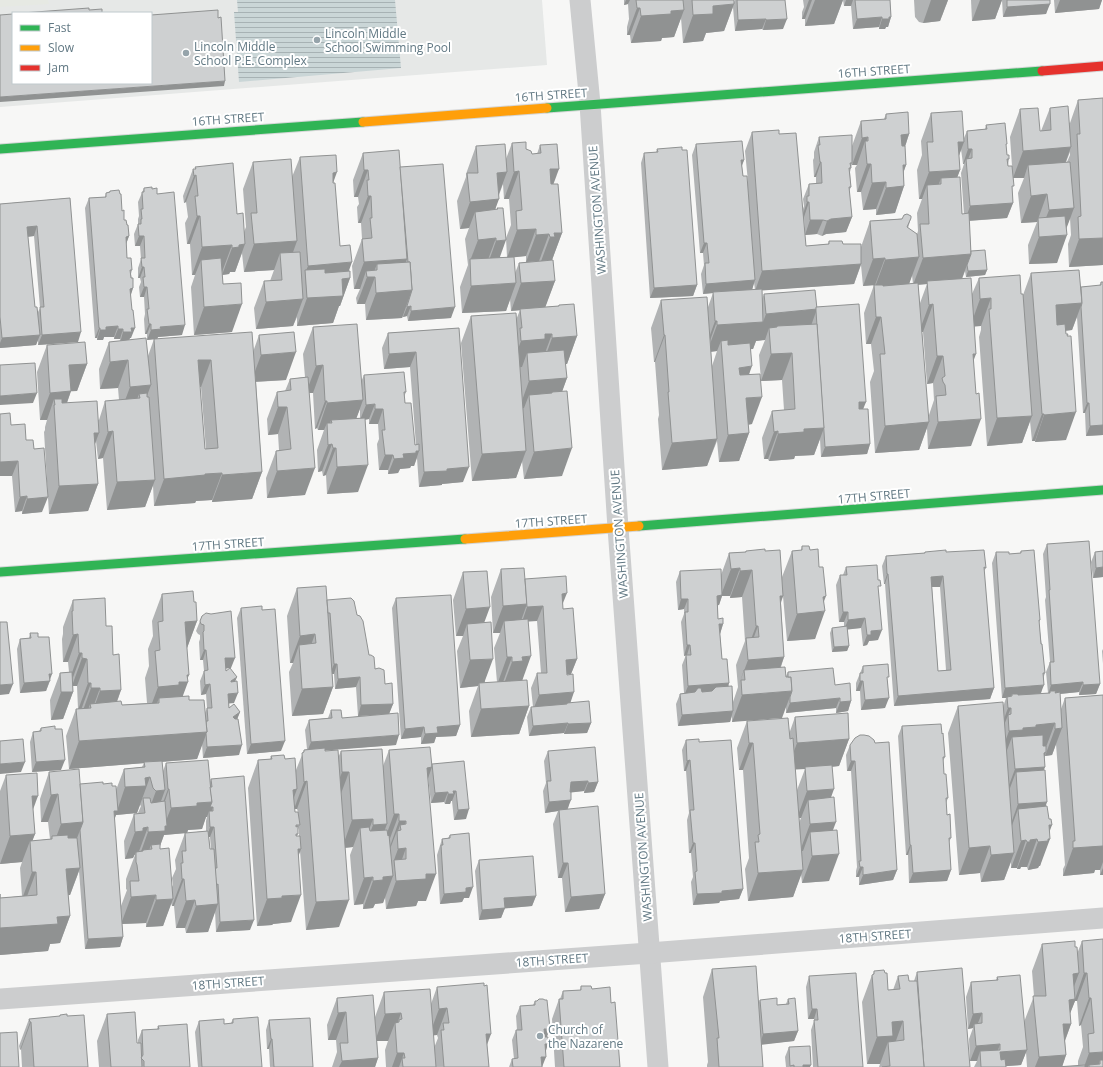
<svg xmlns="http://www.w3.org/2000/svg" width="1103" height="1067" font-family="'Open Sans',sans-serif">
	<defs>
		<pattern id="water-rules" width="6" height="5" patternUnits="userSpaceOnUse"><rect width="6" height="5" fill="#cad6d7"/><path d="M0 2.5h6" fill="none" stroke="#a7b2b4"/></pattern>
	</defs>
	<rect width="100%" height="100%" fill="#f7f7f6"/>
	<path fill="#e6e8e7" fill-rule="evenodd" d="M0,0H542L547,65L0,107ZM13,13H151V83H13Z"/>
	<path fill="#e6e9e3" d="M0,0H48L49,4L0,7Z"/>
	<path fill="url(#water-rules)" d="M237,0H395L401,68L239,82L234,12H238Z"/>
	<g fill="none" stroke-linecap="round" stroke-linejoin="round">
		<defs>
			<g id="fast">
				<path d="M547,108L1042,71"/>
				<path d="M0,149L363,122"/>
				<path d="M639,526L1103,490"/>
				<path d="M0,572L465,539"/>
			</g>
			<g id="slow">
				<path d="M363,122L547,108"/>
				<path d="M465,539L639,526"/>
			</g>
			<path id="jam" d="M1042,71L1103,66"/>
		</defs>
		<use href="#fast" stroke="#d4d5d6" stroke-width="11"/>
		<use href="#slow" stroke="#d4d5d6" stroke-width="11"/>
		<use href="#jam" stroke="#d4d5d6" stroke-width="11"/>
		<g stroke="#cccdce" stroke-width="21">
			<path d="M580,0L590,104L618,528L658,1067"/>
			<path d="M0,999L649,953L1103,918"/>
		</g>
		<use href="#fast" stroke="#30b455" stroke-width="9"/>
		<use href="#slow" stroke="#ff9f0a" stroke-width="9"/>
		<use href="#jam" stroke="#e5322d" stroke-width="9"/>
	</g>
	<g fill="#b1b3b4" fill-rule="evenodd">
		<path d="M624,0H734V2L735,0H785L783,29L763,30L762,29L735,31L733,7L724,31L706,33L703,41L683,43L681,18L674,37L662,38L661,41L631,43L630,35H627V27L629,19L628,4L624,5Z"/>
		<path d="M803,0H843L834,24L805,26V19H802V12L804,7Z"/>
		<path d="M843,0H890L891,17L888,27H886L885,29H879V27L853,29L851,6H844Z"/>
		<path d="M914,0H948L940,21L923,23L919,22L915,17Z"/>
		<path d="M971,0H1002L995,19L972,21Z"/>
		<path d="M1002,0H1050L1046,14L1003,17Z"/>
		<path d="M1054,0H1102L1099,9L1055,13Z"/>
		<path d="M1103,98V265L1069,267L1068,244L1071,235L1070,218L1066,228L1057,263L1029,264L1028,245L1037,222L1021,223L1018,193L1024,178H1013L1012,190L1013,203L1007,218L969,221L971,251L987,270L985,275L966,277L965,271L962,279L972,294L979,278L1023,295L1031,273L1081,287L1099,286L1101,282H1103V435L1086,436L1085,413H1083L1077,317L1072,330L1066,331V440L1035,442V441H1032L1030,421L1022,443L987,446L979,337L981,330V326H975L971,446L928,449L927,428L919,450L875,453L870,382L874,371L871,344H866L864,313L874,285H875L863,286L861,265L854,284L762,290V299L764,294L816,307L863,409L870,444L867,454L821,457L820,439L814,455L795,456L794,459L769,461L768,459H764L762,438L772,411L784,410L782,380L761,381L759,355L765,340L756,341L753,349H751L749,375L752,424L748,425L749,433L739,461L719,462L717,441L707,466L662,470L658,419L659,415L655,362H654L651,328L661,300L708,307L713,293L703,294L701,274L704,265L703,253H700L692,155L696,144L744,160L742,166L743,176L748,182L745,151L752,132L779,134L803,209L804,206L803,199L809,184H816V177H814L813,160L814,158V152L819,137L852,146L861,121L884,119L886,114L909,134L905,147L906,165L904,171V186L895,213L876,215V209L863,210L861,192H857L855,168L857,165H852V164L850,172L851,187L849,191L852,217L846,232L826,234L822,236L817,234L805,235L804,217H803L806,246L828,244L829,241L843,244L861,247L870,221L911,218L908,228L917,234L918,231L917,213L922,199H919L917,170L922,155L921,141L931,113L964,138L967,131L985,129L986,125L1006,147L1007,155L1009,159L1008,165V166H1012L1010,137L1020,109L1040,131H1041L1050,108L1070,123L1078,100ZM961,149L963,164H964L961,173L964,214H962L957,177L960,170L959,156ZM1070,152V155L1067,162H1066ZM912,275L913,284H909ZM754,282L755,290H752ZM927,284L920,303L918,285ZM922,332H923L927,384L933,383L934,400L928,418ZM717,351L712,366L711,352Z"/>
		<path d="M512,143L526,149L532,154H537L540,145L553,184L562,233L552,260L546,261L555,281L545,307L558,306L559,305L577,336L567,364H565L567,378L562,391V476L524,479L522,461L516,478L472,481L461,343L471,316L516,320L520,310L511,311L510,299L506,311L462,313L460,287L468,265L465,239L469,228L460,229L457,201L466,177V174L476,146L506,159ZM503,184L504,199H509L511,225L506,238L507,257H500L497,208V209L495,210L499,195ZM526,256V262L519,263L515,273L514,257Z"/>
		<path d="M657,149L697,285L693,296L650,298L641,163L644,153L656,152Z"/>
		<path d="M363,153L400,168L451,318L408,321L407,316L403,317V316L402,318L366,320L365,304H357L356,298L360,289H354L352,266L362,239L361,223H358L357,207L359,204L358,197H354L353,180Z"/>
		<path d="M300,157L333,183L340,246L350,278L340,306H339L333,323L297,326V317L293,326L256,329L254,308L264,281H270L274,270L244,272L242,253L235,272H230L229,274L222,275L223,284L232,332L194,335L191,287L195,275H192L190,244H187L185,223L188,217L186,202L184,203L183,196L193,169H195V167L237,214L244,232L246,227L243,189L253,162L292,177Z"/>
		<path d="M144,188L152,189L157,194L182,335L158,337L157,339L253,352L259,335L286,380L256,382L262,472L252,499L212,502V500L196,501L195,503L154,506L153,485L145,507L107,510L103,458L98,459L96,441L95,444L98,484L88,511L49,514L44,432L45,430V427L47,420H40L37,372L47,345L87,364L77,391H71L67,403L99,420L105,401L119,400L118,388L100,389L99,369L109,342L120,341V339H114V337H104L103,340H97V338H95L85,208L89,198L105,197L106,193L109,192L110,191L122,211L124,220L127,225L129,236L126,244L127,258L132,270L131,274L133,288L130,296L131,338H130L129,340L148,356L154,339L147,340V334H145L144,319L145,314L144,297H140L139,287L141,282L140,278H138V268L141,259L140,246H135L134,234L138,224V219L139,216L138,202ZM200,387H201L206,449H205Z"/>
		<path d="M70,198L78,342L38,345V340L36,345L0,348V204ZM34,236L40,308L38,312L35,307L28,237Z"/>
		<path d="M313,327L361,382L364,375L406,392L404,397L405,403L415,445H416L410,367L384,369L382,348L388,333L459,328L463,482L442,484V485L419,487L417,458L414,466H411L410,468L400,469L398,473L388,474V470H379L377,444L379,439L378,424H369V419L365,420L358,492L327,494L326,475L323,476L322,471L318,472L317,450L324,430H318L317,428L315,429L313,393H309L305,495L267,498L266,478L276,451L279,450L278,434L268,435L267,419L277,392L285,391L290,379L305,377L303,354ZM360,409V418H356Z"/>
		<path d="M11,425L34,449L42,512L22,514V511L15,512L12,476Z"/>
		<path d="M1047,544L1100,684L1096,694L1079,695V692L1060,694L1061,709L1065,698L1103,695V875H1100V870H1095L1094,873L1063,876V869L1065,865L1056,744L1052,755L1045,756V755L1044,759L1045,767L1043,770L1046,806L1049,831L1040,866H1039L1038,868L1028,870L1027,867H1021L1020,869H1017V868H1011V862L1004,880L981,882L980,873L959,875L948,733L958,706L1003,707L1006,698H1002L992,563L996,552L1009,554L1020,553L1021,551L1040,620L1039,623L1045,673L1044,676L1041,694L1048,693L1046,672L1050,662L1045,600L1046,597L1043,554Z"/>
		<path d="M802,546L810,550L819,567L824,601L815,639L787,641L783,596L781,603L784,657L781,667L786,676L788,672L835,685L851,701L848,711L836,713V708L786,713V707L732,722V716L730,722L678,726L676,704L680,694L684,693L682,665L686,655L684,656L681,622L684,614V609L678,610L676,582L680,571L721,575L729,553L745,552L746,551H765L782,577L792,551L801,550ZM722,596H730V598L742,597L745,641L736,665L738,687L733,702L722,659L720,634L723,624L718,619V605H719Z"/>
		<path d="M1103,551V579V577L1093,578L1091,562L1095,552Z"/>
		<path d="M925,552H946L986,568L984,571L994,688L990,699L894,706L885,584H884L882,566L886,556L924,553ZM932,587H940L946,670L938,671Z"/>
		<path d="M846,567L879,591L878,640L869,641L867,645L863,646L861,628L847,629L849,646L847,651L832,652L830,633L832,628L844,627V622H839L836,585L840,575H843Z"/>
		<path d="M501,569L525,579L562,605L563,609L577,659L571,674H567L570,703L591,723L587,733L564,734V733L529,736L527,717L531,707H533L531,688L537,673H541L537,621H528L522,680L529,706L519,734L471,737L469,711L478,686L460,688L457,651L463,636H456L453,600L463,572L484,623L485,683L497,682L494,648L500,633H493L491,597Z"/>
		<path d="M297,588L327,600L357,615L369,655L375,669L385,684L393,704L389,714L358,716L356,687L335,689L334,674H332L333,687L323,714L292,716L289,672L293,663H290L287,616Z"/>
		<path d="M162,594L194,602L197,621L187,648V679L182,696L189,700L205,713L207,708L206,694L201,695L200,681L204,671L203,660H200L199,642L200,639V635L198,634L196,631L202,616L231,668H226V671L235,681L234,703H229V708L240,712L237,719L239,755L203,758L202,744L197,759L162,762L163,771L166,763L210,782L211,779L250,930L216,932L215,911L208,932L186,933L185,928H176L174,906H172L171,903L163,926L146,927V923L122,924L123,937L120,947L85,949L79,871L70,895H68L70,916L60,943L50,944L48,951L0,955V894V898L22,896L20,868L22,862L0,864V791L6,775L33,811L35,834L32,841L50,839L48,822H41L40,799L49,772L80,784H103L112,786L116,790L124,769L142,767L144,763L69,769L66,736L76,709H78L77,686H73V692L63,719L51,720L50,700L60,673L69,672L68,662H63L62,639L63,634V627L73,600L106,626L121,690L117,702L122,705L147,703L145,678L149,666L148,649L153,636L152,621ZM140,805L141,806L138,813L134,814L124,841L125,859L133,858L134,855H135L126,879V889L127,890L121,906L114,819L116,815L137,813ZM206,817H207L206,821V831L187,833L188,830L202,829ZM185,833L175,860L176,869L172,878L173,885L172,887L160,849V846L164,835ZM209,837H210L211,849H210Z"/>
		<path d="M396,598L460,725L456,736L436,737L434,743L421,744V737L401,739L392,608Z"/>
		<path d="M241,608L262,610L281,751L247,754L237,618Z"/>
		<path d="M30,633L38,637L50,681L46,691L20,693L17,649L20,639L29,638Z"/>
		<path d="M1103,649V664L1102,651Z"/>
		<path d="M863,666L888,681L885,708L861,710L860,691H856V683Z"/>
		<path d="M331,710L342,718L396,745L325,750V751L338,758L341,751L383,766L389,750L432,765L464,761L466,819L454,820L452,801H451L450,804H445L444,802L431,803L428,777L426,901H418L416,906L386,909L385,897L383,903L375,904L373,908L363,909V904L354,905L350,855L353,847L345,848L339,927L306,930L300,851L298,856L291,922L273,924L272,925L257,926L248,788L258,760L270,759L271,756L285,759L296,770L304,750L307,749L305,730L309,720L328,718ZM294,809H297L298,812H295ZM299,827V836H297L298,834V830Z"/>
		<path d="M795,717L849,739L839,766L832,767L831,798L833,830L829,881L802,883L801,874L793,897L748,901L745,869L749,858L743,770H739L737,748L747,721L789,734ZM795,769H805L797,790ZM799,818H801L799,823Z"/>
		<path d="M902,726L942,734L945,757L943,761L944,774L948,798L946,803L947,815L951,838L949,842L951,870L947,881L909,883L908,855H906L898,736Z"/>
		<path d="M41,728L61,770L32,772L30,742L33,732L39,731Z"/>
		<path d="M686,740L699,742L743,889L739,899L720,901L719,903L693,905L691,882L693,877L691,853H689L687,820L689,813L686,771H684L682,750Z"/>
		<path d="M850,745L897,870L893,880L859,885V877H856V871L857,867L851,771H847L846,755Z"/>
		<path d="M548,751L598,782L594,792L584,793V791L571,792L568,809L605,894L599,909L565,912L562,878H558L553,824L558,811L545,813L543,791L546,783L544,761Z"/>
		<path d="M450,835L469,898H464L462,902L440,904L437,855L442,839L448,838Z"/>
		<path d="M479,860L536,896L532,906L505,908L501,918L479,920L475,871Z"/>
		<path d="M1082,941L1103,1067H1027L1026,1052L1021,1065L1005,1066L1006,1067H974L977,1061H970L969,1039L973,1028L968,1029L966,997L971,982L996,980L997,977L1024,1022L1034,996L1032,971L1042,944L1075,947L1077,954ZM1075,1001H1077L1079,1026L1081,1025L1083,1047L1078,1061V1066L1062,1067L1066,1055L1065,1041L1071,1024L1070,1013Z"/>
		<path d="M712,969L758,1004L760,1000L777,1005L786,1004L788,999L798,1031L794,1041L761,1044L763,1067H707V1065L708,1062L703,997Z"/>
		<path d="M874,971L888,990H893L898,976L909,981H914L917,972L970,1067H879L880,1064H867L862,1002L872,975H873Z"/>
		<path d="M809,976L863,1067H813L811,1030L814,1021V1019H808L806,987Z"/>
		<path d="M581,986L592,989L611,1003L620,1067H555L552,1019L559,999H560L563,991L580,990Z"/>
		<path d="M437,987L487,1044L489,1067H386L385,1050L388,1041H377L378,1058L375,1067H332L337,1052L336,1040H328L327,1025L337,998L375,1017L384,992L431,1004ZM433,1035H437L438,1038L434,1048Z"/>
		<path d="M535,1001L547,1037L545,1052L542,1067H509L512,1059H514L512,1040L516,1030H517L516,1016L520,1006L533,1005Z"/>
		<path d="M107,1014L137,1043H138V1040L142,1030L157,1029L158,1026L190,1067H99L97,1041Z"/>
		<path d="M60,1015L67,1016L88,1067H22L21,1049L20,1050L19,1046L29,1019L59,1017Z"/>
		<path d="M233,1019L262,1067H198L195,1032L199,1021L224,1024L231,1023Z"/>
		<path d="M269,1020L313,1067H270L269,1049H267L266,1030Z"/>
		<path d="M789,1047L810,1067H786L785,1057Z"/>
	</g>
	<g fill="#909292" fill-rule="evenodd">
		<path d="M626,0H630L628,4L624,5Z"/>
		<path d="M809,0H812L805,19H802Z"/>
		<path d="M815,0H843L834,24L805,26Z"/>
		<path d="M846,0H853L851,6H844Z"/>
		<path d="M931,0H948L940,21L923,23Z"/>
		<path d="M980,0H1002L995,19L972,21Z"/>
		<path d="M1060,0H1102L1099,9L1055,13Z"/>
		<path d="M734,4L724,31L706,33L703,41L683,43L693,15L713,6Z"/>
		<path d="M1050,4L1046,14L1003,17L1007,7Z"/>
		<path d="M637,8H640L630,35H627Z"/>
		<path d="M684,10L674,37L662,38L661,41L631,43L641,16L671,11Z"/>
		<path d="M882,17L879,27L853,29L857,19Z"/>
		<path d="M889,17H891L888,27H886L885,29H879L882,19Z"/>
		<path d="M766,19L762,29L735,31L738,20Z"/>
		<path d="M787,19L783,29L763,30L766,20Z"/>
		<path d="M225,81L224,86L0,102V97Z"/>
		<path d="M909,134L900,162L901,135Z"/>
		<path d="M868,137L866,143L865,141L857,165H852L862,138Z"/>
		<path d="M958,142H964L954,169Z"/>
		<path d="M1071,147L1061,175L1028,165L1024,178H1013L1023,151Z"/>
		<path d="M968,149H972L967,162L966,159L964,164H963Z"/>
		<path d="M741,160H744L740,170Z"/>
		<path d="M820,162H821L816,177H814Z"/>
		<path d="M867,164H871L861,192H857Z"/>
		<path d="M903,165H906L898,187L904,186L895,213L876,215L886,188Z"/>
		<path d="M550,169H559L549,196Z"/>
		<path d="M364,170H368L358,197H354Z"/>
		<path d="M960,170L950,197L941,178L934,198L927,185L922,199H919L929,172Z"/>
		<path d="M519,171L509,199H504L514,172Z"/>
		<path d="M337,172L327,200L333,173Z"/>
		<path d="M507,172L497,199H499L489,226L475,212L469,228L460,229L470,202L497,173Z"/>
		<path d="M196,175L186,202L184,203L194,176Z"/>
		<path d="M886,182L876,209L863,210L872,183Z"/>
		<path d="M1047,194L1037,222L1021,223L1031,196Z"/>
		<path d="M368,196H371L361,223H358Z"/>
		<path d="M807,202H809L804,217H802Z"/>
		<path d="M1013,203L1007,218L965,221L970,206Z"/>
		<path d="M1074,208L1064,235L1039,236L1049,210Z"/>
		<path d="M197,216H200L190,244H187Z"/>
		<path d="M852,217L846,232L826,234L822,236L827,221L831,219Z"/>
		<path d="M810,220H823L817,234L805,235Z"/>
		<path d="M37,226L34,236L24,237L27,227Z"/>
		<path d="M536,229L526,256L507,258L517,230Z"/>
		<path d="M554,233H562L552,260H546L545,264H540L550,237Z"/>
		<path d="M549,234L539,261L526,262L536,235Z"/>
		<path d="M1067,235L1057,263L1029,264L1039,237Z"/>
		<path d="M129,236L125,247L126,237Z"/>
		<path d="M139,236H144L140,246H135Z"/>
		<path d="M496,238L486,265L470,261L478,240Z"/>
		<path d="M1103,238V265L1069,267L1079,239Z"/>
		<path d="M506,240L496,268L486,269L496,241Z"/>
		<path d="M297,241L287,269L280,253L274,270L244,272L254,244Z"/>
		<path d="M704,243H707L703,253H700Z"/>
		<path d="M245,244L235,272H230L229,274L222,275L232,248L239,245Z"/>
		<path d="M232,245L222,272L201,260L195,275H192L202,247Z"/>
		<path d="M971,254L961,281H927V284L913,285L923,258Z"/>
		<path d="M919,257L909,284L875,287L885,260Z"/>
		<path d="M885,258L875,285L863,286L873,259Z"/>
		<path d="M407,259L397,286L375,277L365,304H357L367,277L366,271L360,289H354L364,262ZM377,264V270L372,277Z"/>
		<path d="M352,262L346,279L350,278L340,306H339L333,323L297,326L307,298L305,273L308,266Z"/>
		<path d="M861,264L854,284L755,291L762,271Z"/>
		<path d="M142,267H144L140,278H138Z"/>
		<path d="M987,270L985,275L966,277L968,271Z"/>
		<path d="M755,280L752,290L713,292V293L703,294L706,284Z"/>
		<path d="M555,281L545,308L511,311L521,283Z"/>
		<path d="M516,283L506,311L462,313L471,286Z"/>
		<path d="M697,285L693,296L650,298L654,288Z"/>
		<path d="M144,287H147L144,297H140Z"/>
		<path d="M133,288L130,298V289Z"/>
		<path d="M412,290L402,318L366,320L376,293Z"/>
		<path d="M991,298L981,326L970,327L980,299Z"/>
		<path d="M303,299L293,326L256,329L266,302Z"/>
		<path d="M1082,303L1072,330L1046,332L1056,305Z"/>
		<path d="M242,304L232,332L194,335L204,307Z"/>
		<path d="M933,304L923,332H919L929,305Z"/>
		<path d="M411,306L407,316L403,317L407,307Z"/>
		<path d="M455,307L451,318L408,321L411,311Z"/>
		<path d="M817,309L807,337L777,326L772,340L769,328L765,340L756,341L753,349L722,351L721,341L717,351L707,352L717,325L763,322L766,314Z"/>
		<path d="M876,317H881L871,344H866Z"/>
		<path d="M715,321H717L707,349H705Z"/>
		<path d="M149,324H151L147,334H145Z"/>
		<path d="M185,325L182,335L158,337L157,339L147,340L151,330L160,327Z"/>
		<path d="M118,326L114,337H104L103,340H97L100,330L106,327Z"/>
		<path d="M99,328H100L97,338H95Z"/>
		<path d="M131,328H135L131,338H130L128,342L120,343L123,332Z"/>
		<path d="M118,329H123L120,339H114Z"/>
		<path d="M81,332L78,342L38,345L42,335Z"/>
		<path d="M545,334H552L542,361L527,353L522,367L511,368L521,341Z"/>
		<path d="M40,335L36,345L0,348V343L2,338Z"/>
		<path d="M664,335H665L655,362H654Z"/>
		<path d="M577,336L567,364L542,366L552,338Z"/>
		<path d="M296,352L286,380L251,382L261,355Z"/>
		<path d="M416,352L410,367L384,369L389,354Z"/>
		<path d="M792,353L782,380L761,381L771,354Z"/>
		<path d="M973,354H976L966,381Z"/>
		<path d="M937,356H943L933,383L927,384Z"/>
		<path d="M128,360L118,388L100,389L110,362Z"/>
		<path d="M198,360H211L201,387L188,388Z"/>
		<path d="M87,364L77,391L59,392L69,365Z"/>
		<path d="M323,365L313,393H306L316,366Z"/>
		<path d="M752,366L742,394L739,368Z"/>
		<path d="M567,378L557,406L552,392L546,407L529,395L524,408L519,409L529,381Z"/>
		<path d="M151,385L141,412L139,394L132,413L120,414L130,387Z"/>
		<path d="M71,391L61,419L55,405L54,399L47,420H40L50,393Z"/>
		<path d="M37,393L33,403L0,405V396Z"/>
		<path d="M762,397L752,424L736,426L746,398Z"/>
		<path d="M363,400L353,428L331,420L328,430L327,423L324,430H318L327,403Z"/>
		<path d="M325,401H327L317,428L315,429Z"/>
		<path d="M859,402H866L862,412H855Z"/>
		<path d="M1087,403H1089L1085,413H1083Z"/>
		<path d="M375,404L369,419L360,420L366,405Z"/>
		<path d="M278,407H287L278,434L268,435Z"/>
		<path d="M375,409H383L378,424H369Z"/>
		<path d="M1076,412L1066,440L1035,442L1044,415Z"/>
		<path d="M1042,414H1044L1035,441H1032Z"/>
		<path d="M1032,416L1022,443L987,446L997,418Z"/>
		<path d="M981,419L971,446L928,449L938,422Z"/>
		<path d="M929,422L919,450L875,453L885,426Z"/>
		<path d="M1103,425V435L1086,436L1090,426Z"/>
		<path d="M824,428L814,455L795,456L794,459L769,461L778,434L804,429Z"/>
		<path d="M113,431L103,458L98,459L108,432Z"/>
		<path d="M778,431L768,459H764L774,432Z"/>
		<path d="M94,433H99L89,460Z"/>
		<path d="M749,433L739,461L719,462L728,435Z"/>
		<path d="M717,439L707,466L662,470L672,443Z"/>
		<path d="M332,444L322,471L318,472L328,445Z"/>
		<path d="M870,444L867,454L821,457L825,447Z"/>
		<path d="M333,448H336L326,475L323,476Z"/>
		<path d="M572,448L562,476L524,479L534,452Z"/>
		<path d="M416,451H419L414,466H411L410,468L400,469L398,473L388,474L394,459L403,454Z"/>
		<path d="M526,451L516,478L472,481L482,454Z"/>
		<path d="M385,455H393L388,470H379Z"/>
		<path d="M18,461L12,476H0V462Z"/>
		<path d="M368,465L358,492L327,494L337,467Z"/>
		<path d="M469,467L463,482L442,484V485L419,487L424,472L447,469Z"/>
		<path d="M315,468L305,495L267,498L277,471Z"/>
		<path d="M262,472L252,499L212,502L222,475Z"/>
		<path d="M222,473L212,500L196,501L195,503L154,506L164,479L205,474Z"/>
		<path d="M155,480L145,507L107,510L117,482Z"/>
		<path d="M98,484L88,511L49,514L59,486Z"/>
		<path d="M27,496L22,511L15,512L20,497Z"/>
		<path d="M48,497L42,512L22,514L27,499Z"/>
		<path d="M1103,567V577L1093,578L1096,568Z"/>
		<path d="M740,568L730,596H722L719,605L713,606L717,596L721,595L731,569Z"/>
		<path d="M752,570L742,597L730,598L740,571Z"/>
		<path d="M887,574H888L885,584H884Z"/>
		<path d="M943,576L940,587H927L931,577Z"/>
		<path d="M567,593L561,608L562,594Z"/>
		<path d="M780,596H783L773,623Z"/>
		<path d="M826,596L820,612L825,611L815,639L787,641L797,614L823,597Z"/>
		<path d="M681,599H688L684,609L678,610Z"/>
		<path d="M527,604L517,632L504,621L500,633H493L503,606Z"/>
		<path d="M543,606L537,621L522,622L527,607Z"/>
		<path d="M490,607L480,634L467,624L463,636H456L466,609Z"/>
		<path d="M843,612H848L844,622H839Z"/>
		<path d="M865,618L861,628L844,630L848,620Z"/>
		<path d="M197,621L187,648L185,622Z"/>
		<path d="M719,624H723L720,634Z"/>
		<path d="M756,626H758L748,653L747,650Z"/>
		<path d="M882,630L878,640L869,641L867,645L863,646L867,635L871,631Z"/>
		<path d="M78,634L68,662H63L73,635Z"/>
		<path d="M315,634L305,662L299,645L293,663H290L300,636Z"/>
		<path d="M687,645H690L687,655L684,656Z"/>
		<path d="M849,646L847,651L832,652L834,647Z"/>
		<path d="M204,650H206L203,660H200Z"/>
		<path d="M79,653H82L72,680L69,681Z"/>
		<path d="M531,656L521,684L502,689L512,662L522,657Z"/>
		<path d="M507,657H512L502,685H497Z"/>
		<path d="M784,657L774,685L745,680L744,670L738,687L748,660Z"/>
		<path d="M82,658L87,659L77,686H72Z"/>
		<path d="M225,658H235L231,668L222,669Z"/>
		<path d="M493,659L483,686L479,683L478,686L460,688L470,660Z"/>
		<path d="M577,659L571,674L561,675L566,660Z"/>
		<path d="M334,664H337L334,674H330Z"/>
		<path d="M49,674H52L46,691L20,693L24,683Z"/>
		<path d="M187,675H189L186,682H188L178,709L159,703V698L153,714H148L158,687L179,682Z"/>
		<path d="M237,677L233,687L231,681Z"/>
		<path d="M360,677L356,687L335,689L338,679Z"/>
		<path d="M860,681H863L860,691H856Z"/>
		<path d="M1083,682L1079,692L1049,695L1050,691L1048,695L1051,685Z"/>
		<path d="M88,683H91L81,710H78Z"/>
		<path d="M729,683L726,693L684,696L688,686Z"/>
		<path d="M13,684L9,694L0,695V685Z"/>
		<path d="M210,684L206,694L201,695L205,685Z"/>
		<path d="M1100,684L1096,694L1079,695L1083,685Z"/>
		<path d="M1044,685L1040,695L1012,696V694L1010,698L1007,697L1006,698H1002L1005,688Z"/>
		<path d="M333,687L323,714L292,716L302,689Z"/>
		<path d="M91,688H100L90,716L91,708L90,704L86,716H81Z"/>
		<path d="M994,688L990,699L894,706L898,696Z"/>
		<path d="M121,690L111,717L90,718L100,691Z"/>
		<path d="M792,691L782,718L732,722L742,695Z"/>
		<path d="M61,692H73L63,719L51,720Z"/>
		<path d="M574,692L569,707L567,703L565,707L533,710L539,695Z"/>
		<path d="M238,693L234,703L224,704L228,694Z"/>
		<path d="M840,698L836,708L786,713L790,703Z"/>
		<path d="M889,698L885,708L861,710L865,700Z"/>
		<path d="M851,701L848,711L836,713L840,702Z"/>
		<path d="M393,704L389,714L358,716L361,705Z"/>
		<path d="M529,706L519,734L471,737L481,709Z"/>
		<path d="M1008,708H1011L1000,735H998Z"/>
		<path d="M733,711L730,722L678,726L682,715Z"/>
		<path d="M240,712L236,722L233,717Z"/>
		<path d="M568,723L564,733L529,736L533,726Z"/>
		<path d="M591,723L587,733L564,734L568,724Z"/>
		<path d="M1055,723L1045,750L1012,737L1004,758H999L1009,731L1023,728L1036,725Z"/>
		<path d="M460,725L456,736L436,737L434,743L421,744L425,734L437,727Z"/>
		<path d="M424,727L421,737L401,739L405,729Z"/>
		<path d="M1062,728L1052,755L1045,756L1055,729Z"/>
		<path d="M207,732L197,759L69,769L79,741Z"/>
		<path d="M399,735L396,745L307,752L311,742Z"/>
		<path d="M849,739L839,766L805,769V767V769L787,770L797,743Z"/>
		<path d="M285,741L281,751L247,754L251,744Z"/>
		<path d="M749,743H753L743,770H739Z"/>
		<path d="M242,745L239,755L203,758L207,747Z"/>
		<path d="M1046,752L1041,767H1045L1035,794L1016,772L1007,796H1005L1015,769L1044,753Z"/>
		<path d="M65,760L61,770L32,772L36,762Z"/>
		<path d="M690,760L686,771H684L687,761Z"/>
		<path d="M851,761H855L851,771H847Z"/>
		<path d="M25,762L21,772L0,774V764Z"/>
		<path d="M432,767L422,795L427,768Z"/>
		<path d="M342,772H349L339,799L332,800Z"/>
		<path d="M150,777L137,813L116,815L114,821V811H117L125,787L145,778Z"/>
		<path d="M307,781L297,809H294L304,782Z"/>
		<path d="M588,781L584,791L567,793L571,782Z"/>
		<path d="M598,782L594,792L584,793L588,783Z"/>
		<path d="M168,789H169L160,816H158Z"/>
		<path d="M297,789L287,817L293,790Z"/>
		<path d="M834,789L824,817L808,800L801,818H797L807,791Z"/>
		<path d="M165,790L155,818H146L156,791Z"/>
		<path d="M453,791H456L452,801H451L450,804H445L448,794Z"/>
		<path d="M448,792L444,802L431,803L435,793Z"/>
		<path d="M58,794L48,822H41L51,795Z"/>
		<path d="M32,796H38L28,823Z"/>
		<path d="M571,800L567,810H559L558,811L545,813L549,802Z"/>
		<path d="M212,802L213,807L210,816L209,811L207,817H206L202,829L188,830L187,833L164,835L157,854L152,849L151,845L146,859L143,850L139,860H138L148,832L162,831L171,808L197,803Z"/>
		<path d="M1047,802L1038,830L1018,809L1010,831L1008,832L1018,804Z"/>
		<path d="M469,809L466,819L454,820L458,810Z"/>
		<path d="M394,814H399L389,841H384Z"/>
		<path d="M373,819L363,846L360,828L353,847L342,848L352,820Z"/>
		<path d="M399,821H406L398,842L401,830L400,825L397,834V831L390,849H389Z"/>
		<path d="M83,822L73,849L51,851L61,824Z"/>
		<path d="M836,822L826,849L810,832L803,851H800L810,824Z"/>
		<path d="M387,824L377,851L363,852L373,825Z"/>
		<path d="M1049,825H1052L1046,841L1048,839H1050L1040,866H1039L1038,868L1028,870L1038,842Z"/>
		<path d="M148,827L138,854L136,852L133,858L125,859L135,832L143,828Z"/>
		<path d="M210,827H214L210,837H207Z"/>
		<path d="M35,834L30,847V841L22,862L0,864L10,836Z"/>
		<path d="M1037,839L1027,867H1021L1020,869H1017L1027,842L1030,840Z"/>
		<path d="M1026,840L1017,868H1011L1021,841Z"/>
		<path d="M693,843H695L691,853H689Z"/>
		<path d="M910,845H911L908,855H906Z"/>
		<path d="M1103,845V862L1100,870H1095L1094,873L1063,876L1073,848Z"/>
		<path d="M990,846L980,873L959,875L969,848Z"/>
		<path d="M406,848L396,876L394,860L398,849Z"/>
		<path d="M298,849H301L291,877Z"/>
		<path d="M1014,853L1004,880L981,882L991,855Z"/>
		<path d="M839,854L829,881L802,883L812,856Z"/>
		<path d="M563,863H568L562,878H558Z"/>
		<path d="M860,867H863L859,877H856Z"/>
		<path d="M80,868L70,895L56,896L66,869Z"/>
		<path d="M1103,868V875H1100Z"/>
		<path d="M803,870L793,897L748,901L758,873Z"/>
		<path d="M897,870L893,880L859,885L863,875Z"/>
		<path d="M951,870L947,881L909,883L913,873Z"/>
		<path d="M32,872H36L26,899H22Z"/>
		<path d="M426,874H436L426,901H418L416,906L386,909L396,881Z"/>
		<path d="M393,876L383,903L375,904L373,908L363,909L373,881L383,877Z"/>
		<path d="M373,877L363,904L354,905L364,878Z"/>
		<path d="M182,879H184L174,906H172Z"/>
		<path d="M473,887L469,898H464L462,902L440,904L444,894L466,888Z"/>
		<path d="M743,889L739,899L720,901L719,903L693,905L697,894L722,891Z"/>
		<path d="M605,894L599,909L565,912L571,897Z"/>
		<path d="M156,895L146,923L121,924L131,897Z"/>
		<path d="M301,895L291,922L273,924L272,925L257,926L267,899L282,896Z"/>
		<path d="M536,896L532,906L500,909L504,898Z"/>
		<path d="M173,899L163,926L146,927L156,900Z"/>
		<path d="M195,900L185,928H176L186,901Z"/>
		<path d="M349,900L339,927L306,930L316,902Z"/>
		<path d="M218,904L208,932L186,933L196,906Z"/>
		<path d="M505,908L501,918L479,920L482,910Z"/>
		<path d="M70,916L60,943L50,944L48,951L0,955V928L57,917Z"/>
		<path d="M254,920L250,930L216,932L220,922Z"/>
		<path d="M123,937L120,947L85,949L88,939Z"/>
		<path d="M1079,973L1069,1000L1075,999L1084,973H1087L1077,1001H1075L1066,1024H1071L1061,1051L1053,1052L1073,974Z"/>
		<path d="M1089,998H1091L1081,1025L1079,1026Z"/>
		<path d="M447,1008L437,1035L429,1036L439,1009Z"/>
		<path d="M812,1009H817L814,1019H808Z"/>
		<path d="M346,1012L336,1040H328L338,1013Z"/>
		<path d="M401,1013L395,1030V1023L388,1041H375L385,1014Z"/>
		<path d="M982,1013L976,1028L974,1024L973,1028L968,1029L973,1014Z"/>
		<path d="M903,1021L893,1049L888,1042L880,1064H867L877,1037L892,1022Z"/>
		<path d="M30,1022H31L21,1049L20,1050Z"/>
		<path d="M544,1029H550L546,1039L540,1040Z"/>
		<path d="M798,1031L794,1041L760,1045L763,1034Z"/>
		<path d="M486,1034H491L481,1061Z"/>
		<path d="M271,1039H272L269,1049H267Z"/>
		<path d="M545,1044H548L545,1054Z"/>
		<path d="M1000,1044L995,1059L980,1051L977,1061H970L976,1046Z"/>
		<path d="M1027,1050L1021,1065L995,1067L1000,1052Z"/>
		<path d="M1103,1052V1067L1100,1064V1060L1098,1067L1089,1065L1088,1067H1084L1089,1053Z"/>
		<path d="M397,1053H404L399,1067H392Z"/>
		<path d="M1066,1055L1062,1067H1035L1039,1057Z"/>
		<path d="M541,1057H546L542,1067H537Z"/>
		<path d="M378,1058L375,1067H339L342,1061Z"/>
		<path d="M803,1065H811L810,1067H802Z"/>
	</g>
	<g fill="#ced0d1" stroke="#909292" fill-rule="evenodd">
		<path d="M636,0H683L684,10L671,11V14L641,16L640,8H637Z"/>
		<path d="M692,0H734V4L713,6V14L693,15Z"/>
		<path d="M737,0H785L787,19L766,20V19L738,20Z"/>
		<path d="M855,0H890L891,17H889V19H882V17L857,19Z"/>
		<path d="M1007,0H1050V4L1007,7Z"/>
		<path d="M89,8V10L102,9V13H22Z"/>
		<path d="M218,10V18L221,17L225,81L0,97V15L13,14V83H151V15Z"/>
		<path d="M1103,98V238L1079,239L1078,217L1081,216L1077,134H1080L1078,100Z"/>
		<path d="M1068,106L1071,147L1023,151L1020,109L1038,108L1040,131L1051,130L1050,108Z"/>
		<path d="M962,111L964,142H958L960,170L929,172L927,142H933L931,113Z"/>
		<path d="M908,112L909,134L901,135L902,146H905L906,165H903L904,186L886,188V182L872,183L871,164H867L865,141H868V137L862,138L861,121L886,119V114Z"/>
		<path d="M1005,123L1007,144H1006L1007,155H1009V159H1007L1008,166H1012L1014,186H1012L1013,203L970,206L966,159L972,158V149H968L967,131L987,129L986,125Z"/>
		<path d="M779,130V134L796,133L806,246L829,244V241H842L843,244H861V264L762,271L752,132Z"/>
		<path d="M852,135V163H850L851,168H849L851,187H849L852,217L831,219L827,221L823,220H810L809,202H807V196H809V184L822,183L821,162H820L818,145H820L819,137Z"/>
		<path d="M742,141L744,160H741L743,176H747L755,280L706,284L705,263H709L707,243H704L696,144Z"/>
		<path d="M526,142V149L531,151L532,154L541,153L540,145L557,144L559,169H550L551,184H558L562,233H554L555,237H550L549,234L536,235V229L517,230L516,211L522,210L519,171L514,172L512,143Z"/>
		<path d="M505,144L507,172L497,173L499,199L470,202L467,173H478L476,146Z"/>
		<path d="M682,147V150H687L697,285L654,288L644,153L658,152L657,149Z"/>
		<path d="M399,150L407,259L364,262L362,239L372,238L370,218H372L371,196H368L367,180H369L368,170H364L363,153Z"/>
		<path d="M336,155L337,172L333,173V183H335L340,246L350,245L352,262L308,266L300,157Z"/>
		<path d="M291,159L297,241L254,244L251,213H257L253,162Z"/>
		<path d="M1070,162L1074,208L1049,210L1047,194L1031,196L1028,165Z"/>
		<path d="M233,163L237,214L243,213L245,244L239,245V247L232,248V245L202,247L200,216H197L195,196H198L196,175L194,176L193,169H196L195,167Z"/>
		<path d="M443,164L455,307L411,311V306L407,307V306L412,290L410,262H408L400,167Z"/>
		<path d="M960,177L962,214L969,213L971,254L923,258L920,224H929L927,185L941,184V178Z"/>
		<path d="M152,187V189L157,188V194L174,192L185,325L160,327L161,329L151,330V324H149L147,309H149L147,287H144L143,277H145L144,267H142L141,258H145L144,236H139L138,224H141V219H142L141,209H143L142,192H144V188Z"/>
		<path d="M119,190L120,194H121L122,211L124,210V220H126L127,225H128L129,236L126,237L127,258H131L132,270H130L131,278H133V288L130,289L132,310H133L135,328H131L132,332H123V329H118V326L106,327V330H100V328H99L89,198L106,197V193L110,192V191Z"/>
		<path d="M70,198L81,332L42,335L40,307H44L37,226L27,227L35,307H37L40,335L2,338L0,317V204Z"/>
		<path d="M497,208H503L506,240L496,241V238L478,240L475,212L498,209Z"/>
		<path d="M907,214L911,216V218L907,227L917,234L919,257L885,260V258L873,259L870,221L902,219L904,215Z"/>
		<path d="M1065,216L1067,235L1039,237L1038,218Z"/>
		<path d="M985,250L987,270L968,271L967,265L971,254V251Z"/>
		<path d="M300,252L303,299L266,302L264,281L282,280L280,253Z"/>
		<path d="M514,257L516,283L471,286L470,259Z"/>
		<path d="M221,258L223,284L241,283L242,304L204,307L201,260Z"/>
		<path d="M553,260L555,281L521,283L519,263Z"/>
		<path d="M410,262L412,290L376,293L375,277H367L366,271L377,270V264Z"/>
		<path d="M325,269V273L350,271V278L342,279L343,296L307,298L305,270Z"/>
		<path d="M1079,270L1082,303L1056,305L1057,325L1065,324L1066,334H1068L1067,336H1071L1076,412L1044,415V414H1042L1031,273Z"/>
		<path d="M1020,275L1021,294H1023L1032,416L997,418L989,309H991V298L980,299L979,278Z"/>
		<path d="M971,278L976,354H973L976,394L979,393L981,419L938,422L936,396L946,395L945,385L943,382L942,378L945,376L943,356H937L933,304L929,305L927,281Z"/>
		<path d="M1101,282H1103V425L1090,426L1089,403H1087L1081,307L1082,303L1081,287L1101,285Z"/>
		<path d="M918,283L929,422L885,426L880,354H885L881,317H876L874,285H883V286Z"/>
		<path d="M762,289L763,322L717,325V321H715L713,292Z"/>
		<path d="M815,290L817,309L766,314L764,294Z"/>
		<path d="M707,297L717,439L672,443L668,392H669L665,335H664L661,300Z"/>
		<path d="M574,304L577,336L552,338V334H545V339L521,341L520,328H522L520,309L559,306V305Z"/>
		<path d="M859,304L866,402H859V409H868L870,444L825,447L816,311V307Z"/>
		<path d="M516,313L526,451L482,454L471,316Z"/>
		<path d="M357,324L363,400L327,403V401H325L323,365L316,366L313,327Z"/>
		<path d="M817,324L824,428L804,429V432L778,434V431L774,432L772,411L795,409L792,353L771,354L769,328L777,327V326Z"/>
		<path d="M459,328L469,467L447,469V471L424,472L416,352L389,354L388,333Z"/>
		<path d="M252,332L262,472L222,475V473L205,474V475L164,479L154,339ZM198,360H211L218,448L205,449Z"/>
		<path d="M294,332L296,352L261,355L259,335Z"/>
		<path d="M146,338L151,385L130,387L128,360L110,362L109,342Z"/>
		<path d="M728,340V345L750,343L752,366L739,368L740,375L760,374L762,397L746,398L749,433L728,435L721,341Z"/>
		<path d="M85,342L87,364L69,365L71,391L50,393L47,345Z"/>
		<path d="M564,350L567,378L529,381L527,353Z"/>
		<path d="M35,363L37,393L0,396V365Z"/>
		<path d="M404,372L406,392H404L405,403H411L415,445L419,444V451H416V453L403,454L404,458L394,459L393,455H385L382,430H385L383,409H375V404L366,405L364,375Z"/>
		<path d="M308,377L315,468L277,471L276,451L291,449L287,407H278L277,392L291,390L290,379Z"/>
		<path d="M567,391L572,448L534,452L529,395L552,393V392Z"/>
		<path d="M147,393V397H149L155,480L117,482L113,431L108,432L105,401L140,398L139,394Z"/>
		<path d="M54,399H62V403L97,401L99,433H94L98,484L59,486L54,405H55Z"/>
		<path d="M10,413L11,425L25,424L26,440H33L34,449L44,448L48,497L27,499V496L20,497L18,461L0,462V414Z"/>
		<path d="M365,418L368,465L337,467L336,448H333L332,444L328,445L327,423H332L331,420Z"/>
		<path d="M1089,541L1100,684L1083,685V682L1051,685L1050,662H1054L1049,590H1050L1047,544Z"/>
		<path d="M802,546H809L810,550L818,549L819,567H823L826,596L823,597L825,611L797,614L792,551L802,550Z"/>
		<path d="M765,549V551L780,550L783,596H780L784,657L748,660L746,638L759,637L758,626H756L752,570L740,571V568L731,569L729,553L746,552V551Z"/>
		<path d="M946,550V552L984,550L986,568L984,567L994,688L898,696L888,574H887L886,556L925,553V552ZM943,576L951,670L938,671L931,577Z"/>
		<path d="M1034,550L1040,620H1039L1041,644H1042L1045,673H1043L1044,685L1005,688L996,552H1009V554L1021,553V551Z"/>
		<path d="M1103,551V567L1096,568L1095,552Z"/>
		<path d="M877,565L878,580H880L881,586H878L882,630L871,631V635H867L865,618L848,620V612H843L840,575H847L846,567Z"/>
		<path d="M524,568L527,604L503,606L501,569Z"/>
		<path d="M721,569L722,595L717,596L718,619L723,618V624H719L722,659H727L729,683L688,686L686,655H691L690,645H687L685,612H688V599H681L680,571Z"/>
		<path d="M487,571L490,607L466,609L463,572Z"/>
		<path d="M566,576L567,593L562,594L563,609L573,608L577,659L566,660L567,675L573,674L574,692L539,695L537,673H547L543,606L527,607L525,579Z"/>
		<path d="M326,586L333,687L302,689L299,645L316,643L315,634L300,636L297,588Z"/>
		<path d="M193,591L194,602H196L197,621L185,622L189,675H187L188,682H179V685L158,687L155,651L160,650L158,622L163,621L162,594Z"/>
		<path d="M451,595L460,725L437,727L438,733L425,734L424,727L405,729L396,598Z"/>
		<path d="M105,598L106,626H112L113,655L119,654L121,690L100,691V688H91V683H88L87,659L82,658V653H79L78,634L73,635L72,611H73V600Z"/>
		<path d="M351,598L354,601L357,615L360,616L363,621L369,655H371L374,657L375,669L379,668L384,670L385,684L392,683L393,704L361,705L360,677L338,679L337,664H334L330,613H328L327,600Z"/>
		<path d="M262,606V610L275,609L285,741L251,744L241,608Z"/>
		<path d="M231,611L235,658H225L226,671L230,668L237,677L231,681V682L237,681L238,693L228,694L229,708L234,704L240,712L233,717L235,719H238L242,745L207,747L206,733L207,732L206,721H208L207,708H212L210,684L205,685L204,671L208,670L206,650H204L203,632L204,631V625L201,624L200,621L202,616L206,613L211,614Z"/>
		<path d="M528,619L531,656L522,657L523,661L512,662V657H507L504,621Z"/>
		<path d="M0,622H7L13,684L0,685Z"/>
		<path d="M491,622L493,659L470,660L467,624Z"/>
		<path d="M847,626L849,646L834,647L832,628Z"/>
		<path d="M30,633H38V637H49L52,674H49L50,681L24,683L20,639L31,638Z"/>
		<path d="M888,664L889,677H887L889,698L865,700L863,681H860V673H863V666Z"/>
		<path d="M785,667L786,677H791L792,691L742,695L741,680H745L744,670Z"/>
		<path d="M833,668L835,685L850,683L851,701L840,702V698L790,703V697L792,691L791,677H788V672Z"/>
		<path d="M72,672L73,692H61L60,673Z"/>
		<path d="M527,680L529,706L481,709L479,683Z"/>
		<path d="M732,686L733,711L682,715L680,694L695,692L698,688H701L702,692L712,691L716,687Z"/>
		<path d="M1050,691H1056L1055,693L1060,692L1062,728L1055,729V723L1036,725V727L1023,728V730L1009,731L1008,715L1011,714V708H1008L1007,697L1012,696V694H1018V695L1050,693Z"/>
		<path d="M1103,695V846L1073,848V841H1075L1065,698Z"/>
		<path d="M189,696V700H204L207,732L79,741L76,709L91,708L90,704L121,701L122,705L159,703V698Z"/>
		<path d="M589,701L591,723L568,724V723L533,726L531,707L567,704V703Z"/>
		<path d="M1003,702L1014,853L991,855L990,846L969,848L958,706Z"/>
		<path d="M331,710H341L342,718L398,713L399,735L311,742L309,720L332,718Z"/>
		<path d="M848,713L849,739L797,743L795,717Z"/>
		<path d="M788,718L790,739L793,738L803,870L758,873L755,842H759L758,835L760,834L753,743H749L747,721Z"/>
		<path d="M941,724L942,734L943,733L945,757H943L944,774H946L948,798H946L947,815L950,814L951,838H949L951,870L913,873L911,845H910L902,726Z"/>
		<path d="M55,726V729H62L65,760L36,762L33,732L41,731V728Z"/>
		<path d="M860,735H864L869,736L874,740L875,743L889,742L897,870L863,875V867H860L859,861H861L855,761H851L850,745L855,738Z"/>
		<path d="M1043,735V746H1046V752L1044,753L1045,767L1015,769L1012,737Z"/>
		<path d="M23,739L25,762L0,764V741Z"/>
		<path d="M699,739V742L731,740L743,889L722,891V893L697,894L695,872L697,871L695,843H693L690,810H694L690,760L687,761L686,740Z"/>
		<path d="M430,747L432,767L427,768L436,874H426V879L396,881L394,860L406,859V848L398,849L397,831L401,830L400,825L406,824V821H399V814H394L389,750Z"/>
		<path d="M595,747L598,782L588,783V781L571,782L570,792H571V800L549,802L547,781H551L548,751Z"/>
		<path d="M325,748V751L338,750L349,900L316,902L307,781L304,782L302,753L304,752V750Z"/>
		<path d="M382,749L387,824L373,825V819L352,820L349,772H342L341,751Z"/>
		<path d="M284,755L285,759L295,758L297,789L293,790L295,812H298L300,825H296V827L298,826V834H296V836H300L301,849H298L301,895L282,896V898L267,899L258,760L272,759L271,756Z"/>
		<path d="M208,760L212,802L197,803V806L171,808L169,789H168L166,763Z"/>
		<path d="M162,761L165,790L156,791L153,788L150,777L145,778L146,786L125,787L124,769L145,767L144,762Z"/>
		<path d="M464,761L469,809L458,810L456,791H453L454,794H448V792L435,793L432,764Z"/>
		<path d="M832,765L834,789L807,791L805,767Z"/>
		<path d="M79,769L83,822L61,824L58,794L51,795L49,772Z"/>
		<path d="M1045,770L1047,802L1018,804L1016,772Z"/>
		<path d="M37,773L38,796H32L35,834L10,836L6,775Z"/>
		<path d="M244,776L254,920L220,922L218,884L216,885L215,868H217L214,827H210L209,811H213V807H210L212,802L210,787H212L211,779Z"/>
		<path d="M103,782V784L112,783V786H116L118,811H114L123,937L88,939L80,830L83,822L80,784Z"/>
		<path d="M834,797L836,822L810,824L808,800Z"/>
		<path d="M143,798H150L151,803L165,801L167,826H165V831L148,832V827L143,828V831L135,832L134,814L145,813Z"/>
		<path d="M598,806L605,894L571,897L568,863H563L559,810Z"/>
		<path d="M1047,806L1049,819H1051L1052,825H1049L1050,839H1048V841L1038,842L1037,839L1030,840V842H1027L1026,840L1021,841L1018,809Z"/>
		<path d="M369,827L370,831L387,830L388,836L389,835L393,876L383,877V880L373,881V877L364,878L360,828Z"/>
		<path d="M837,830L839,854L812,856L810,832Z"/>
		<path d="M208,831L210,849H214L218,904L196,906L195,900L186,901L184,879H182L181,863H183L182,851H186L185,833Z"/>
		<path d="M469,833L473,887L466,888V892L444,894L441,845H443L442,839L450,838V835Z"/>
		<path d="M68,835V838H77L80,868L66,869L70,916L57,917L58,924L0,928V894V898L37,895L36,872H32L30,841L52,839V836Z"/>
		<path d="M160,844V849L169,848L173,899L156,900V895L131,897L130,881H139L137,865L136,862V852L143,851V850L152,849L151,845Z"/>
		<path d="M533,856L536,896L504,898L505,908L482,910L479,860Z"/>
		<path d="M1103,939V1052L1089,1053L1088,1034L1094,1033L1091,998H1089L1087,973H1084L1082,941Z"/>
		<path d="M1075,941V947H1077L1079,973L1073,974L1075,999L1069,1000L1071,1024H1063L1066,1055L1039,1057L1033,996H1046L1042,944Z"/>
		<path d="M756,966L763,1067H719L717,1038H719L712,969Z"/>
		<path d="M962,968L970,1067H924L917,972Z"/>
		<path d="M884,970L885,973H887L888,990L900,989L898,976L908,975L909,981H917L924,1067H882L890,1066L888,1042L904,1040L903,1021L892,1022L893,1036L877,1037L872,975L874,974V971Z"/>
		<path d="M856,973L863,1067H818L814,1020H818L817,1009H812L809,976Z"/>
		<path d="M1020,975L1027,1050L1000,1052L1001,1060L1005,1059L1006,1067H981L980,1051L1000,1050V1044L976,1046L974,1024L982,1023V1013L973,1014L971,982L998,980L997,977Z"/>
		<path d="M484,983V986L487,985L491,1034H486L489,1067H444L441,1030H444L443,1023H449L447,1008L439,1009L437,987Z"/>
		<path d="M581,986H591L592,989L610,987L611,1003L615,1002L620,1067H564L559,999H563V991L581,990Z"/>
		<path d="M430,989L436,1067H403L402,1058H405L404,1053H397L395,1023L399,1022V1020L402,1019L401,1013L385,1014L384,992Z"/>
		<path d="M373,995L378,1058L342,1061L340,1043H348L346,1012L338,1013L337,998Z"/>
		<path d="M777,998V1005L789,1004L788,999L795,998L798,1031L763,1034L760,1000Z"/>
		<path d="M539,999H543L545,1000H547L550,1029H544L545,1037H548V1044H545L546,1057H541L542,1067H513L512,1059L518,1058L516,1030H522L520,1006L535,1005V1001H537Z"/>
		<path d="M135,1012L137,1043H141L142,1067H111L107,1014Z"/>
		<path d="M67,1014V1016L84,1015L88,1067H34L31,1022H30L29,1019L60,1016V1015Z"/>
		<path d="M258,1017L262,1067H202L199,1021L224,1019V1024L233,1023V1019Z"/>
		<path d="M310,1018L313,1067H274L272,1039H271L269,1020Z"/>
		<path d="M187,1024L190,1067H144V1061L141,1058L143,1055L142,1030L159,1029L158,1026Z"/>
		<path d="M17,1032L19,1067H0V1033Z"/>
		<path d="M810,1046L811,1065H803V1067H794V1065L790,1066L789,1047Z"/>
		<path d="M1100,1060H1103V1067H1089V1065L1100,1064Z"/>
		<path d="M1085,1065V1067H1056Z"/>
	</g>
	<g fill="#96a4ab" stroke="#fff" stroke-width="1.5">
		<circle cx="317" cy="40" r="4"/>
		<circle cx="186" cy="53" r="4"/>
		<circle cx="540" cy="1036" r="4"/>
	</g>
	<g text-anchor="middle" dominant-baseline="central" stroke-width="4" stroke-linejoin="round" paint-order="stroke">
		<g font-size="12" fill="#617883" stroke="#fff" text-anchor="start">
			<text x="325" y="33">Lincoln Middle<tspan x="325" dy="14">School Swimming Pool</tspan></text>
			<text x="194" y="46">Lincoln Middle<tspan x="194" dy="14">School P.E. Complex</tspan></text>
			<text x="548" y="1029">Church of<tspan x="548" dy="14">the Nazarene</tspan></text>
		</g>
		<g font-size="12" fill="#617883" stroke="#fff">
			<text transform="translate(874 71) rotate(-4)">16TH STREET</text>
			<text transform="translate(551 95) rotate(-4)">16TH STREET</text>
			<text transform="translate(228 119) rotate(-4)">16TH STREET</text>
			<text transform="translate(597 210) rotate(-94)">WASHINGTON AVENUE</text>
			<text transform="translate(874 496) rotate(-5)">17TH STREET</text>
			<text transform="translate(551 521) rotate(-4)">17TH STREET</text>
			<text transform="translate(619 534) rotate(-94)">WASHINGTON AVENUE</text>
			<text transform="translate(228 544) rotate(-4)">17TH STREET</text>
			<text transform="translate(643 857) rotate(-94)">WASHINGTON AVENUE</text>
			<text transform="translate(875 936) rotate(-4)">18TH STREET</text>
			<text transform="translate(552 960) rotate(-4)">18TH STREET</text>
			<text transform="translate(228 983) rotate(-4)">18TH STREET</text>
		</g>
	</g>
	<rect x="12" y="12" width="140" height="72" fill="#ffffff" stroke="#c0c9cd"/>
	<rect x="20" y="25" width="20" height="6" fill="#30b455" stroke="#c0c9cd"/>
	<text x="48" y="32" font-size="12" fill="#617883">Fast</text>
	<rect x="20" y="45" width="20" height="6" fill="#ff9f0a" stroke="#c0c9cd"/>
	<text x="48" y="52" font-size="12" fill="#617883">Slow</text>
	<rect x="20" y="65" width="20" height="6" fill="#e5322d" stroke="#c0c9cd"/>
	<text x="48" y="72" font-size="12" fill="#617883">Jam</text>
</svg>
